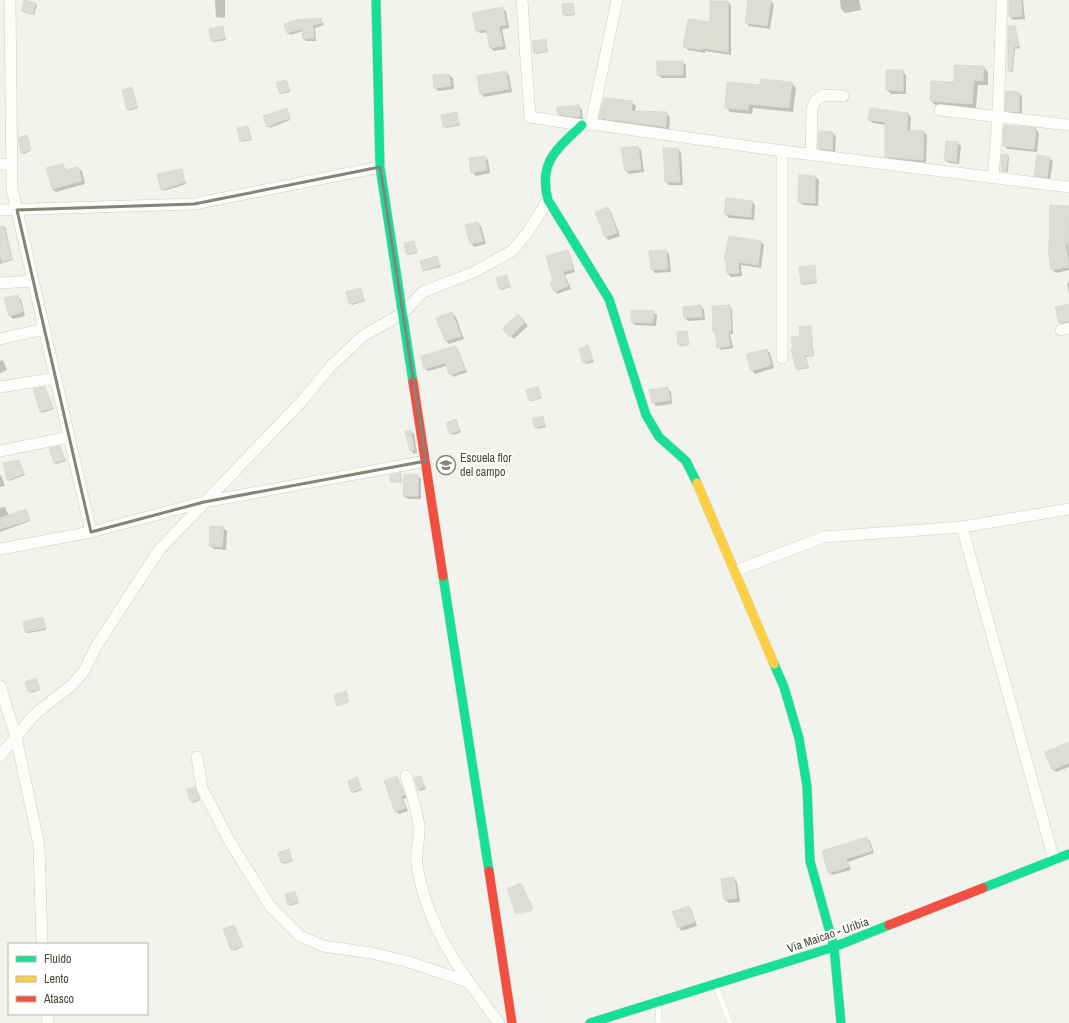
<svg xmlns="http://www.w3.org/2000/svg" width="1069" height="1023" font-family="'Archivo Narrow',sans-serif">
	<rect width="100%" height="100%" fill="#f3f3ed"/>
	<g fill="#0003">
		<path d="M215,0H225V18L216,17Z"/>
		<path d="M749,0L770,1L774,4L770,29L749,26L746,22Z"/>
		<path d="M840,0H859L861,10L845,13L841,9Z"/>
		<path d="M1010,0H1023L1025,19L1013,20L1010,17Z"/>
		<path d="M728,2L731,5V55L705,51V53L688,50L685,47L711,23Z"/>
		<path d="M35,3L37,5L34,15L22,11Z"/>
		<path d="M573,4L575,15L566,16L564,15Z"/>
		<path d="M502,8L506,11L509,28L502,29L506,49L494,51L491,48L488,32L480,33L476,30Z"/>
		<path d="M320,19L324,25L315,28L316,41H306L304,39L303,31L290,35L288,33Z"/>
		<path d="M1015,26L1020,48L1015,49L1013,72H1010L1009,71Z"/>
		<path d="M222,27L226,40L214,42L210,30Z"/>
		<path d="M545,40L548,52L536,54L535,52Z"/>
		<path d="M682,62L686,65V78H662L658,75Z"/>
		<path d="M983,67L988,72V85H978L976,108L935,105L931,101L955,84Z"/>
		<path d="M902,71L906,75V94H891L887,90Z"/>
		<path d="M506,72L509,75L512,92L484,97L481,94Z"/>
		<path d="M449,75L453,78L454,89L438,91L435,87Z"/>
		<path d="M286,81L290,92L282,94L281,93Z"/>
		<path d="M791,83L796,88L793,112L753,108L752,114L730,112L726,107Z"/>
		<path d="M132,88L138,108L129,111L128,109Z"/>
		<path d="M1019,93L1022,96V115L1010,114L1006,110Z"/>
		<path d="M632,102L636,106L635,112L666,113L670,117L669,130L604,121L600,118Z"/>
		<path d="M579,106L582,110L583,119L581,120L562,117L558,114Z"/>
		<path d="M286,109L290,120L270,128L265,117Z"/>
		<path d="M871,109L908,113L911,117L910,131L924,132L927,135L926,163L890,160L886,156V125L873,123L869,120Z"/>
		<path d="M456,113L460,125L446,128L444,126Z"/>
		<path d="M248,127L252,140L242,142L241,140Z"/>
		<path d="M1036,129L1039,133L1037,152L1007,149L1004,145Z"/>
		<path d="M833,133L836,136L835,153L823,152L819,148Z"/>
		<path d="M27,137L31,151L23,154L22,152Z"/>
		<path d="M957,143L961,146L959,164L949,163L945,160Z"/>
		<path d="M637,147L641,150L644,172L629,174L626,171L622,149Z"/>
		<path d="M678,149L681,152L683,185H669L666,182Z"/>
		<path d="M1007,155L1009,156L1008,172H1003L1002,171Z"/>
		<path d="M484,157L488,160L490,173L476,176L472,172Z"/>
		<path d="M1049,158L1053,161L1050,180L1038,179L1035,175Z"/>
		<path d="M63,165L67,171L78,168L82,171L85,184L56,192L52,189Z"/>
		<path d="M181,170L186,184L164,191L158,175Z"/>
		<path d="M800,176L815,177L819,180L818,206L803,205L799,202Z"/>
		<path d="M727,199L752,202L755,205L754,220L729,218L725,214Z"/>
		<path d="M1068,207L1069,270L1056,273L1052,269Z"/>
		<path d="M608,208L611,212L620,236L609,240L605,237Z"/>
		<path d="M478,223L481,226L486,244L474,247L471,243Z"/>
		<path d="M0,226L5,227L13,260L0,264Z"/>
		<path d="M730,237L761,242L764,245L761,268L741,265L742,276L731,277L728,274Z"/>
		<path d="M414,242L417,253L409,255L407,253Z"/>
		<path d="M567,251L570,254L575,272L565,275L571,289L557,294L555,291L554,282Z"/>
		<path d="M666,251L669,254L671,272L655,273L652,270Z"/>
		<path d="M437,257L441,267L425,271L424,270Z"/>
		<path d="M814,266L817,283L803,285L802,283Z"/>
		<path d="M507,276L511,287L501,290L500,289Z"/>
		<path d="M1067,283H1069V294Z"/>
		<path d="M361,290L365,301L352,305L350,303Z"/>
		<path d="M17,296L21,299L25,316L13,319L10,316Z"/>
		<path d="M1069,305V325L1063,326L1060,323Z"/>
		<path d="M701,306L704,310L705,320L688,321L685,318Z"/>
		<path d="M729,306L732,309L733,334H730L733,348L721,350L718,347L716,334L714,332Z"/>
		<path d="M653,312L657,315L656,326L635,325L632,322Z"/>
		<path d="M452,313L456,317L464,339L449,344L446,341Z"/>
		<path d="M518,315L528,326L514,339L504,329Z"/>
		<path d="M811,327L814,356L806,357L809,368L798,370L794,350L801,337Z"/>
		<path d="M687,332L689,345L680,346L679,344Z"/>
		<path d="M456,347L458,350L467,372L453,377L447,366L428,371L425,368Z"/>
		<path d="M588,347L594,362L586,364L580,349Z"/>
		<path d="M767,350L770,353L774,368L755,374L752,370Z"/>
		<path d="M3,360L7,370L0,373V361Z"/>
		<path d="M537,387L542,398L532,401L530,400Z"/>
		<path d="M45,388L54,409L42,413L35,390Z"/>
		<path d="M667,388L671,392L672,404L656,406L653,402Z"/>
		<path d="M542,417L546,427L537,429L534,419Z"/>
		<path d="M456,421L461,432L453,435L451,433Z"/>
		<path d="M411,431L414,434L417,453L414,454L411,450Z"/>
		<path d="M60,447L66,461L56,464L54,463Z"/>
		<path d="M19,461L25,475L9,481L4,463Z"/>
		<path d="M401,474L402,483L391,481Z"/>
		<path d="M1,475L5,486L0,487V476Z"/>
		<path d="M417,475L421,479V499H408L404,496Z"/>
		<path d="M5,507L9,516L26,510L30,521L0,532V508Z"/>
		<path d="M223,528L227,531L226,550L214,549L210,546Z"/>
		<path d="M44,620L46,630L28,633L26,632L24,623Z"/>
		<path d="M36,679L40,690L31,693L26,682Z"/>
		<path d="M1069,744V767L1056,772L1053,769Z"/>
		<path d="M396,777L407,798L403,799L408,811L399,814L396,811Z"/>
		<path d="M421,777L426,789L420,791L419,790Z"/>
		<path d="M357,778L362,790L354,793L352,792Z"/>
		<path d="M196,789L200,800L193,803L192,801Z"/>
		<path d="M867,838L870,841L874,853L848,862L851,870L832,875L829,872Z"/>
		<path d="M288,850L293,861L284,864L279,853Z"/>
		<path d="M734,878L737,882L740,902L729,903L725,900Z"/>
		<path d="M294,892L299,903L290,906L289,904Z"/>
		<path d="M689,907L692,911L697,926L682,931L679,928Z"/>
		<path d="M533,909V910L518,915Z"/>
		<path d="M234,926L243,947L233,951L232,949Z"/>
	</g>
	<g fill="#dddcd5" stroke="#dcdad2">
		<path d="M24,0L36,3L32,15L21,11Z"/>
		<path d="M748,0H771L767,26L745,23Z"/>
		<path d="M1009,0H1021L1022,16L1009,17Z"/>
		<path d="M710,1H728V52L702,48V50L683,47L688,19L710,22Z"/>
		<path d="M573,3L574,14L563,15L562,4Z"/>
		<path d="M503,7L506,25L499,26L503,46L490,48L486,29L476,31L472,13Z"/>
		<path d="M321,18L322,23L313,25L314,38L303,39L302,29L287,33L284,24L295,20Z"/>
		<path d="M1015,25L1019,46L1014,47L1012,71H1008V26Z"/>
		<path d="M223,26L225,38L211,41L209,29Z"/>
		<path d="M546,39L547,51L534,53L532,41Z"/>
		<rect x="657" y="61" width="26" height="14"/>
		<path d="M954,65L984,66L983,81L974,80L972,104L930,101L931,81L954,82Z"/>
		<path d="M886,70H903V91L886,90Z"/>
		<path d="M506,71L509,89L480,94L477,76Z"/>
		<path d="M449,74L451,86L434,88L433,75Z"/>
		<path d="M760,79L792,82L789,108L749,104L748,110L725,108L727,82L760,85Z"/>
		<path d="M286,80L290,90L280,94L276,83Z"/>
		<path d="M132,87L137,107L127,110L122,90Z"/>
		<path d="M1006,91L1019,92V112L1005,111Z"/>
		<path d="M604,98L633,101L631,111L667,112L666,127L599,118Z"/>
		<path d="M579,105L580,116L577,117L557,114V107Z"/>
		<path d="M287,108L290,118L267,127L263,116Z"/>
		<path d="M870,108L908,113L907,130L924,131L923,160L885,157V122L868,120Z"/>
		<path d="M457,112L459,124L443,127L441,115Z"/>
		<path d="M1004,125L1036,128L1034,149L1003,146Z"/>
		<path d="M248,126L251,139L240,141L237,128Z"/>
		<path d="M819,131L833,132L832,150L818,148Z"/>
		<path d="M27,135L31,150L21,153L18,138Z"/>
		<path d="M946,141L958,142L956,162L944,160Z"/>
		<path d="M638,146L641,169L625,171L621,148Z"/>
		<path d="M663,148H678L680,182H665Z"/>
		<path d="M1002,154H1008L1006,171H1001Z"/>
		<path d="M1037,155L1050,157L1047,177L1034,176Z"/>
		<path d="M485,156L487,170L471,173L469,158Z"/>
		<path d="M63,164L65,170L78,167L82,181L52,189L46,168Z"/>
		<path d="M182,169L185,182L161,190L157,174Z"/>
		<path d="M799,175L815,176V203L798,202Z"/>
		<path d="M726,198L752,201L751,217L724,214Z"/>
		<path d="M1050,205L1069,206L1068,243H1065L1069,267L1051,270L1048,249H1049Z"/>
		<path d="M608,207L617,233L605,237L595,212Z"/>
		<path d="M478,222L483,241L470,244L465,225Z"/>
		<path d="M3,226L12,259L2,262L0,253V227Z"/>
		<path d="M729,236L761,241L758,265L738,262L739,273L727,274L726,261L724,260Z"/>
		<path d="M414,241L417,252L406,254L404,243Z"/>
		<path d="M568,250L573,269L563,272L568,286L554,292L550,282L553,281L546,256Z"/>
		<path d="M666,250L668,269L651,270L649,251Z"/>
		<path d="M437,256L440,265L423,271L420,261Z"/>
		<path d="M815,265L816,282L801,284L799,267Z"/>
		<path d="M507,275L510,286L499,289L496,278Z"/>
		<path d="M361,288L364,300L349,304L346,292Z"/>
		<path d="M18,295L23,312L9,316L4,298Z"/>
		<path d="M1069,304V321L1059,323L1055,307Z"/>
		<path d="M701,305L702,317L684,318L683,307Z"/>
		<path d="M730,305L731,331H728L730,346L717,348L715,332H713L712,306Z"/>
		<path d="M631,310L654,311L653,323L631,322Z"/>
		<path d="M452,312L461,336L445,341L436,318Z"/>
		<path d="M518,314L525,322L510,337L502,329Z"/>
		<path d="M811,326L813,355L805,356L808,367L796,369L791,349H793L791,337L800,336L799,327Z"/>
		<path d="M687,331L689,344L678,345L677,332Z"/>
		<path d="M588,345L593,360L583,363L579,349Z"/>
		<path d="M456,346L465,370L449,375L445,363L424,369L421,356Z"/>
		<path d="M767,349L771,365L751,371L746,354Z"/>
		<path d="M538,386L541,397L529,401L526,390Z"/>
		<path d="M45,387L53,408L40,412L33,389Z"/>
		<path d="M668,387L670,400L652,403L649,390Z"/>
		<path d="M543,416L545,425L535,428L532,419Z"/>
		<path d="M456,419L460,430L450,434L446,423Z"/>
		<path d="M411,430L414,450L410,451L405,431Z"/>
		<path d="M60,446L65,460L54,463L49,448Z"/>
		<path d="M19,460L24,474L7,480L3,463Z"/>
		<path d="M401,473V482H390V475Z"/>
		<path d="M418,474V496H403L404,475Z"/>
		<path d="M26,509L30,520L0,529V518Z"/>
		<path d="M210,526L224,527L222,547L209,546Z"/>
		<path d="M43,617L46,628L25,632L23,622Z"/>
		<path d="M36,678L40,689L28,692L25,682Z"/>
		<path d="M346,691L349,702L337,706L334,695Z"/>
		<path d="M1069,742V763L1052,770L1045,752Z"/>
		<path d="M397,776L405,795L401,796L405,808L395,812L384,781Z"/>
		<path d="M421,776L425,787L418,790L414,778Z"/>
		<path d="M357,777L361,789L351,792L348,781Z"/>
		<path d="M195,787L200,799L191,802L186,789Z"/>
		<path d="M867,837L872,851L846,859L849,867L828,873L822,851Z"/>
		<path d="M289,849L292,860L281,863L278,853Z"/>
		<path d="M734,877L737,898L724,900L721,879Z"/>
		<path d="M521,883L533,908L516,914L507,889Z"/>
		<path d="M295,891L298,902L288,905L285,894Z"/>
		<path d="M689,906L695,922L678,928L672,912Z"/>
		<path d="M234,925L243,946L231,950L223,929Z"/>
	</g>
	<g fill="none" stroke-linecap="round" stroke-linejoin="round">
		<defs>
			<g id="lane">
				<path d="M716,986L730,1023"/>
				<path d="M658,1004L659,1023"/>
			</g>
			<g id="street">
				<path d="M10,0L12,189L91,532"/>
				<path d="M522,0L530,117L582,125L591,124L782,151L1069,187"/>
				<path d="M940,110L1069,125"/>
				<path d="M591,124L617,0"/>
				<path d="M811,154L812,109L815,101L823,95L843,96"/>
				<path d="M0,164L11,165"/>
				<path d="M993,178L998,116L1002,0"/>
				<path d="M0,210L194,204L380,167"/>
				<path d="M0,283L33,281"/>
				<path d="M1061,330L1069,328"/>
				<path d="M0,339L44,329"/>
				<path d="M782,358V151"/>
				<path d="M0,387L56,378"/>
				<path d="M0,451L69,437"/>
				<path d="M962,527L1054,860"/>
				<path d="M0,549L91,532L204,502L426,461"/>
				<path d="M735,571L824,537L962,527L1069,509"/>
				<path d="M0,686L16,737L39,845L42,944"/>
				<path d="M0,756L35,714L72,685L84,671L97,645L159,550L302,401L331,366L363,336L403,313L423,292L474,272L512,251L528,232L548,200"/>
				<path d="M197,757L202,788L230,842L270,906L300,936L323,946L371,953L406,961L468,982"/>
				<path d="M406,776C411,792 417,809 419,826C420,839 415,853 417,865C427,928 462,974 499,1023"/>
				<path d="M47,1014L48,1023"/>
			</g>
			<g id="fast">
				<path d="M376,0L380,167L413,382"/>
				<path d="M582,125C557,149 538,162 548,200L609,299L646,415L659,437L686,461L697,483"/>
				<path d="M443,576L489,871"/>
				<path d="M774,664L784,687L799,738L807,786L810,861L834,947L841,1023"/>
				<path d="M983,888L1069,854"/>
				<path d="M590,1023L834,947L889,925"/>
			</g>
			<path id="slow" d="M697,483L774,664"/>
			<g id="jam">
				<path d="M413,382L443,576"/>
				<path d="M489,871L512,1023"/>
				<path d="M889,925L983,888"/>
			</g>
		</defs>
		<use href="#lane" stroke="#cfcec7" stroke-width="6"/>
		<use href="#street" stroke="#cfcec7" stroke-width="12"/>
		<use href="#fast" stroke="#d3d2c3" stroke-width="10"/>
		<use href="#slow" stroke="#d3d2c3" stroke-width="10"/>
		<use href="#jam" stroke="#d3d2c3" stroke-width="10"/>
		<use href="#lane" stroke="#fdfdfc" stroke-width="5.5"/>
		<use href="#street" stroke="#fdfdfc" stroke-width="11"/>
		<use href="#fast" stroke="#16e098" stroke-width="9"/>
		<use href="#slow" stroke="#ffcf43" stroke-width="9"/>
		<use href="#jam" stroke="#f24e42" stroke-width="9"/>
	</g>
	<path fill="none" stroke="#868377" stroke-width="3" stroke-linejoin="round" d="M380,167L426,461L204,502L91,532L17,210L194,204Z"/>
	<defs>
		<symbol id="school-ring" viewBox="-11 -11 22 22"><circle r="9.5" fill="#fff" stroke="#868377" stroke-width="1.5"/><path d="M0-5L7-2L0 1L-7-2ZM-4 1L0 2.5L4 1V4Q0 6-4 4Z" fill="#868377"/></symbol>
	</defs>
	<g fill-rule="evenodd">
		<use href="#school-ring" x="435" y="454" width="22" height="22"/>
	</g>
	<g text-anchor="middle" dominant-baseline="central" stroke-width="4" stroke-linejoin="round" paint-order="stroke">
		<g font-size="12" fill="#4b4737" stroke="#fff" text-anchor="start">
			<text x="460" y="458">Escuela flor<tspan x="460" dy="14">del campo</tspan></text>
		</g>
		<g font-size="12" fill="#4b4737" stroke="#fff">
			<text transform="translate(828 935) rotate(-19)">Vía Maicao - Uribia</text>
		</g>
	</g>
	<rect x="8" y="943" width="140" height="72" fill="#ffffff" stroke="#b7b5af"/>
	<rect x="16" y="956" width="20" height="6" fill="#16e098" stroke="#b7b5af"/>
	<text x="44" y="963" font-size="12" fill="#4b4737">Fluido</text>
	<rect x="16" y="976" width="20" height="6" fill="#ffcf43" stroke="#b7b5af"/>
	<text x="44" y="983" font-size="12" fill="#4b4737">Lento</text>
	<rect x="16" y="996" width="20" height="6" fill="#f24e42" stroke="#b7b5af"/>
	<text x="44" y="1003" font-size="12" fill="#4b4737">Atasco</text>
</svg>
